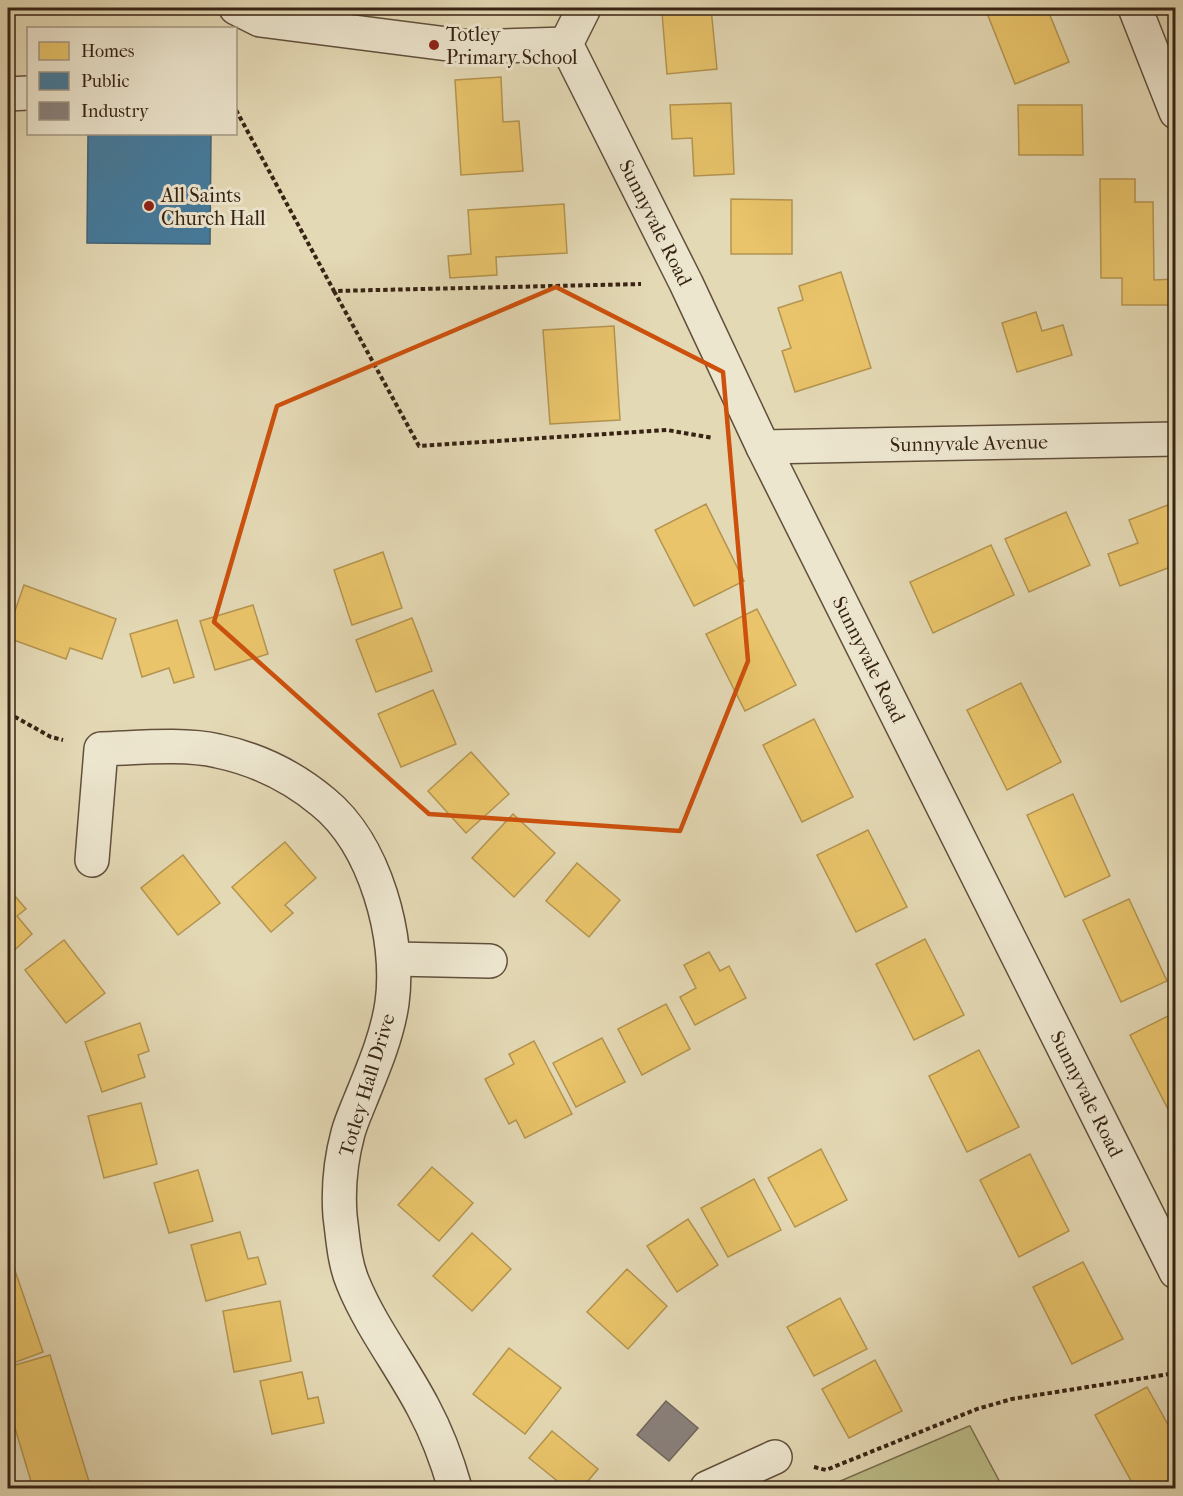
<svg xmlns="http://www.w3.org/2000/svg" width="1183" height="1496" font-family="'IM FELL French Canon',serif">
	<rect width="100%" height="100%" fill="#e4d9b5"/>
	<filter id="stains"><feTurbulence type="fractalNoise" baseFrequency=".00333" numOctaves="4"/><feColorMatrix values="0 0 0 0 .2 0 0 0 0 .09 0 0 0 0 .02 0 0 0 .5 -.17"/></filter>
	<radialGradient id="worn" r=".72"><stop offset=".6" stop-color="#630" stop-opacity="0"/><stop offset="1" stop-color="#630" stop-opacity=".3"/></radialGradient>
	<path fill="#bbbd88" stroke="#79704e" stroke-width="1.5" d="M970,1426L1003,1488H824L969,1426Z"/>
	<g fill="#e9c46a" stroke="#b49450" stroke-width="1.5">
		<path d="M711,8L717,69L667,74L662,13Z"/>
		<path d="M985,8H1047L1069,62L1015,84Z"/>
		<path d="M501,77L503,122L519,121L523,171L461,175L455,80Z"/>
		<path d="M731,103L734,174L694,176L692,138L672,139L670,105Z"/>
		<path d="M1018,105H1082L1083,155H1019Z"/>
		<path d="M1100,179H1135V202H1153L1154,280L1176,279V305H1122V278H1101Z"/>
		<path d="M731,199L792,200V254H731Z"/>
		<path d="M564,204L567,253L496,257L497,275L450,278L448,256L471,254L468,210Z"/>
		<path d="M841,272L871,368L795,392L782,351L791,348L778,308L803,300L799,286Z"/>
		<path d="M1036,312L1042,331L1063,325L1072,355L1017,372L1002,323Z"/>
		<path d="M614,326L620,420L550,424L543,330Z"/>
		<path d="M1173,503L1176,509V552L1172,553L1176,565L1120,586L1108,554L1138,543L1129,520Z"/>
		<path d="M706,504L744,581L694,606L655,530Z"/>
		<path d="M1066,512L1090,565L1029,592L1005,539Z"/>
		<path d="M991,545L1014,595L933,633L910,582Z"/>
		<path d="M383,552L402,608L352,625L334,570Z"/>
		<path d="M24,585L116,619L102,659L70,648L66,659L8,638V631Z"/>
		<path d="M253,605L268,654L215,670L200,621Z"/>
		<path d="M757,609L796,685L745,711L706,634Z"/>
		<path d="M412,618L432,671L376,692L356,640Z"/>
		<path d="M177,620L194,677L174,683L169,668L142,677L130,634Z"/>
		<path d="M1021,683L1061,762L1007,790L967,710Z"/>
		<path d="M433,690L456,744L401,767L378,714Z"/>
		<path d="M814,719L853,797L802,822L763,745Z"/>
		<path d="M471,752L509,794L466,833L428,791Z"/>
		<path d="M1073,794L1110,876L1065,897L1027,815Z"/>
		<path d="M513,814L555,853L514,897L472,858Z"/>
		<path d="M868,830L907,907L856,932L817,855Z"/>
		<path d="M285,842L316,878L285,905L293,913L271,932L232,887Z"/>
		<path d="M183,855L220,903L178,935L141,888Z"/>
		<path d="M577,863L620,900L589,937L546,901Z"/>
		<path d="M8,888L26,909L17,916L32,934L8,956Z"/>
		<path d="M1129,899L1167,981L1121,1002L1083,920Z"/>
		<path d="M925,939L964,1015L914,1040L876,964Z"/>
		<path d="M64,940L105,993L66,1023L25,970Z"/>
		<path d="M709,952L720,971L729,966L746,998L695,1025L680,997L696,988L684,965Z"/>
		<path d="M666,1004L690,1049L642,1075L618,1029Z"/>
		<path d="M1176,1012V1111L1170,1113L1130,1035Z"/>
		<path d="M140,1023L149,1051L138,1055L145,1077L102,1092L85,1042Z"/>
		<path d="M602,1038L625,1082L576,1107L553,1063Z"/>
		<path d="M534,1041L572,1114L525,1138L516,1120L509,1124L485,1079L514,1064L509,1054Z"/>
		<path d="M979,1050L1019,1127L967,1152L929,1076Z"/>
		<path d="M141,1103L157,1164L104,1178L88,1116Z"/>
		<path d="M821,1149L847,1200L795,1227L768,1178Z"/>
		<path d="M1030,1154L1069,1231L1019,1257L980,1180Z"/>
		<path d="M432,1167L473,1203L439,1241L398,1205Z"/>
		<path d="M198,1170L213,1221L169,1233L154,1183Z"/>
		<path d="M754,1179L781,1230L728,1257L701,1208Z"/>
		<path d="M688,1219L718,1265L677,1292L647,1246Z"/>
		<path d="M240,1232L248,1259L258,1257L266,1284L206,1301L191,1245Z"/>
		<path d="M472,1233L511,1269L472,1311L433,1276Z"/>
		<path d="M11,1259L43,1352L8,1365V1260Z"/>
		<path d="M1083,1262L1123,1339L1072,1364L1033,1287Z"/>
		<path d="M627,1269L667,1306L628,1349L587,1312Z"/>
		<path d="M840,1298L867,1349L814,1376L787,1327Z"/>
		<path d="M280,1301L291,1361L234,1372L223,1311Z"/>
		<path d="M509,1348L561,1388L525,1434L473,1394Z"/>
		<path d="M50,1355L91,1488H33L8,1405V1367Z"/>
		<path d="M875,1360L902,1411L849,1438L822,1389Z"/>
		<path d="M302,1372L308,1399L318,1397L324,1423L272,1434L260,1381Z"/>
		<path d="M1147,1387L1176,1439V1488H1135L1095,1415Z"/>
		<path d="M552,1431L598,1469L582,1488H566L529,1458Z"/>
		<path d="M411,1482L413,1488H386Z"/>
	</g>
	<path fill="#457b9d" stroke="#416174" stroke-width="1.5" d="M88,134H211L210,244L87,243Z"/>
	<path fill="#8a817c" stroke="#71655d" stroke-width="1.5" d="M666,1401L698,1428L669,1461L637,1435Z"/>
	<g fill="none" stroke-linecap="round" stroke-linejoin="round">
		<defs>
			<g id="minor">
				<path d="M236,8L260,20L471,47L566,44"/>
				<path d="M1135,8L1176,112"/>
				<path id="s1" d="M566,44L686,283L763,447L1176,1272"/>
				<path d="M566,44L584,8"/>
				<path d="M8,94L28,93"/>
				<path id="s2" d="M763,447L1176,439"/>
				<path d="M92,860L101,749C136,748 184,743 218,751C256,759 293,777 323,802C375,844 401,938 392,1003C387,1037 373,1069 360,1101C356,1111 351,1122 348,1133C341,1159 338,1189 340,1216C343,1238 344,1262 353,1283C371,1327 401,1365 423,1407C437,1433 447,1460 455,1488"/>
				<path d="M394,959L490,961"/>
				<path d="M707,1488L775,1457"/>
			</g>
		</defs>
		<use href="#minor" stroke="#62503c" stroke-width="36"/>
		<g stroke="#372314" stroke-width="4" stroke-dasharray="4.5 3" stroke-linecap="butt">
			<path d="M236,110L334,291L641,284"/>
			<path d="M334,291L419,446L667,430L713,438"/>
			<path d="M8,713L51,737L63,740"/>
			<path d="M814,1467L826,1470L977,1409L1012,1399L1176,1373"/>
		</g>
		<use href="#minor" stroke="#ede6cf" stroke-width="33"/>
	</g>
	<path fill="none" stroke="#cd510d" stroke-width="4.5" stroke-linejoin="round" d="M556,287L723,372L748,661L680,831L429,814L214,622L277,406Z"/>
	<g fill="#8f2418" stroke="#ede6cf" stroke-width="2">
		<circle cx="434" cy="45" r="6"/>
		<circle cx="149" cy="206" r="6"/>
	</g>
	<g text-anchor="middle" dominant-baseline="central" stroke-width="6" stroke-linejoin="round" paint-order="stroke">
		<g font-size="20" fill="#372314" stroke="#ede6cf" text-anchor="start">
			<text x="446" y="34">Totley<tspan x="446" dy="23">Primary School</tspan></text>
			<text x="161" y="195">All Saints<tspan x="161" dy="23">Church Hall</tspan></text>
		</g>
		<g font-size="20" fill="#372314" stroke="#ede6cf">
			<text stroke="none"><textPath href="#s1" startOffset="200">Sunnyvale Road</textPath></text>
			<text stroke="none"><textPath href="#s2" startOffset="206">Sunnyvale Avenue</textPath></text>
			<text stroke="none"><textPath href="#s1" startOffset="686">Sunnyvale Road</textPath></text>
			<text transform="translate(367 1085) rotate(-73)">Totley Hall Drive</text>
			<text stroke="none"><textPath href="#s1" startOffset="1172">Sunnyvale Road</textPath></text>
		</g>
	</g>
	<rect width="1183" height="1496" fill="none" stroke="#e4d9b5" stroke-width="30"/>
	<rect x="9" y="9" width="1165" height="1478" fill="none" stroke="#372314" stroke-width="3"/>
	<rect x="15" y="15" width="1153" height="1466" fill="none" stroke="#372314" stroke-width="1.5"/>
	<rect x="27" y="27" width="210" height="108" fill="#ede6cf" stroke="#a49884" stroke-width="1.5"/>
	<rect x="39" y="42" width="30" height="18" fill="#e9c46a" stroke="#a49884" stroke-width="1.5"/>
	<text x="81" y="57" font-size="18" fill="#372314">Homes</text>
	<rect x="39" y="72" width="30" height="18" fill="#457b9d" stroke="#a49884" stroke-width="1.5"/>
	<text x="81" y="87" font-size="18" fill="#372314">Public</text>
	<rect x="39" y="102" width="30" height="18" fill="#8a817c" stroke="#a49884" stroke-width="1.5"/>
	<text x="81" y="117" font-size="18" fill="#372314">Industry</text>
	<rect width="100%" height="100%" filter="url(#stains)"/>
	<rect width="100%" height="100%" fill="url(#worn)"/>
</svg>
